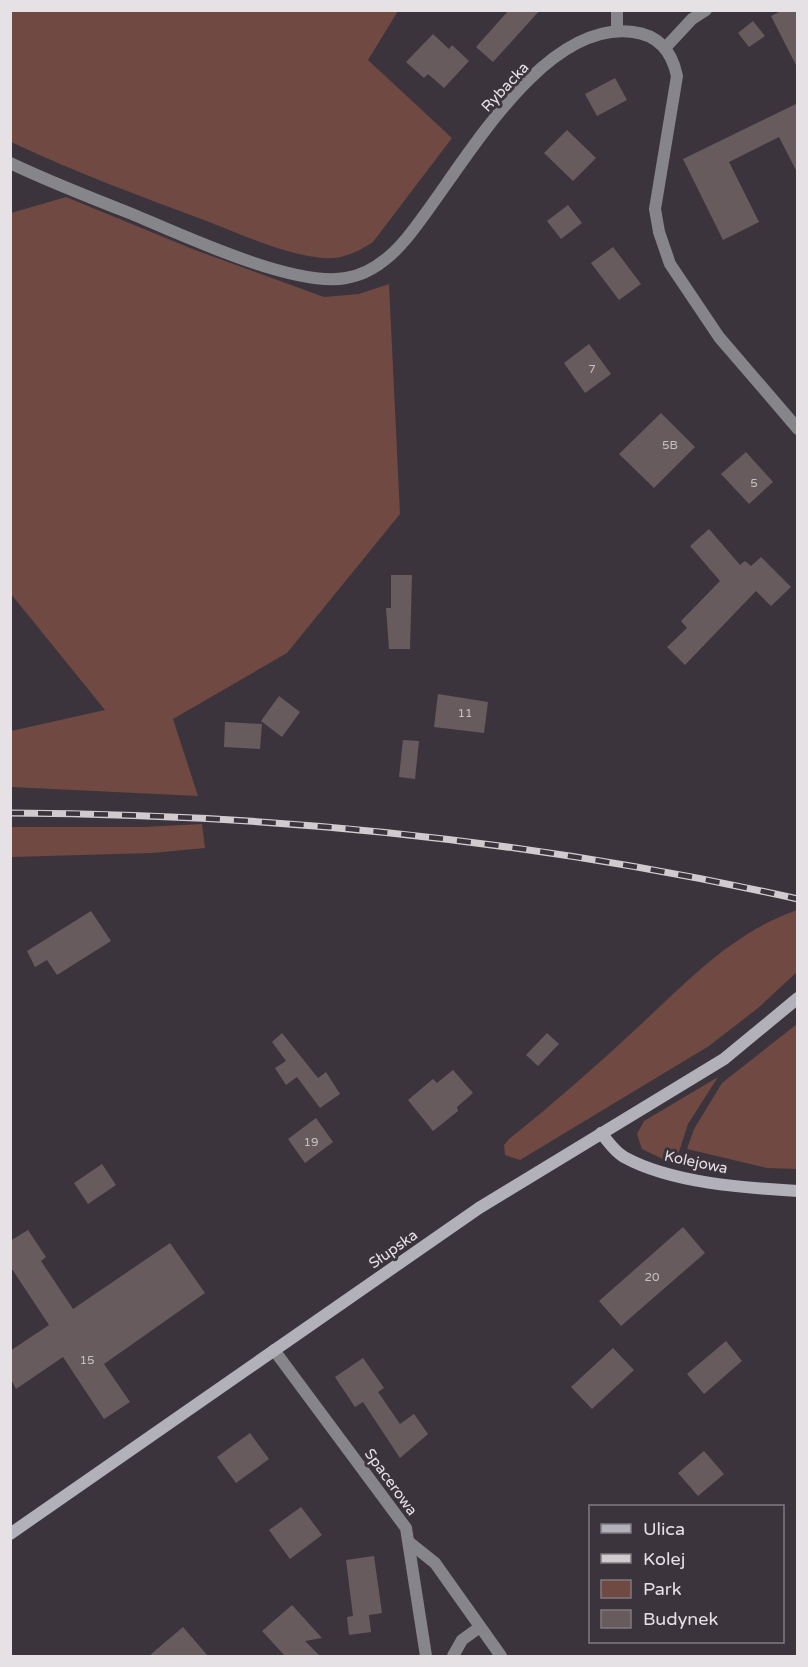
<svg xmlns="http://www.w3.org/2000/svg" width="808" height="1667" font-family="'Varela Round',sans-serif">
	<rect width="100%" height="100%" fill="#3c343c"/>
	<g fill="#6f4942">
		<path d="M11,10L398,11L368,60L452,138L373,242C358,252 341,260 322,258C284,254 245,236 209,222C142,197 75,172 11,142Z"/>
		<path d="M66,197L195,250L324,297L359,294L389,284L400,514L287,653L173,719L198,796L11,787V731L105,710L11,594V213Z"/>
		<path d="M202,824L205,848L152,853L11,857V827H143Z"/>
		<path d="M797,910V972L758,1008L709,1046L520,1160L505,1155L504,1145L509,1139C553,1104 595,1067 637,1028C687,982 731,933 797,910Z"/>
		<path d="M797,1024V1169L767,1168L687,1149L694,1129L722,1083Z"/>
		<path d="M718,1077L688,1124L678,1155L671,1156L669,1162L642,1149L637,1134L644,1121Z"/>
	</g>
	<g fill="#675b5e">
		<path d="M509,10H540L493,62L476,47Z"/>
		<path d="M783,10H798V69L771,16Z"/>
		<path d="M753,21L765,36L749,47L738,33Z"/>
		<path d="M433,34L449,49L452,45L469,61L444,88L428,74L424,78L406,62Z"/>
		<path d="M615,78L627,100L597,116L585,94Z"/>
		<path d="M798,103V174L779,137L729,162L759,222L723,240L683,159Z"/>
		<path d="M567,130L596,158L573,181L544,153Z"/>
		<path d="M568,205L582,223L561,239L547,221Z"/>
		<path d="M613,247L641,284L619,300L591,263Z"/>
		<path d="M589,344L611,374L585,393L564,363Z"/>
		<path d="M661,413L695,447L654,488L619,454Z"/>
		<path d="M746,452L773,482L749,504L721,474Z"/>
		<path d="M709,529L740,565L745,561L751,566L761,557L791,587L771,606L756,591L685,665L667,647L687,628L681,621L720,581L690,546Z"/>
		<path d="M391,575H412L410,649H389L386,608H391Z"/>
		<path d="M438,694L488,702L484,733L434,727Z"/>
		<path d="M279,696L300,712L282,737L261,721Z"/>
		<path d="M225,722L262,724L260,749L224,747Z"/>
		<path d="M403,740L419,741L415,779L399,777Z"/>
		<path d="M91,911L111,941L57,975L47,960L35,967L27,951Z"/>
		<path d="M282,1033L318,1078L326,1072L340,1094L320,1108L297,1077L286,1085L275,1068L286,1061L272,1042Z"/>
		<path d="M547,1033L559,1044L538,1066L526,1055Z"/>
		<path d="M453,1070L473,1093L457,1107L458,1111L433,1131L408,1100L433,1079L437,1083Z"/>
		<path d="M316,1118L333,1142L305,1163L288,1139Z"/>
		<path d="M102,1164L116,1185L88,1204L74,1183Z"/>
		<path d="M683,1227L705,1253L621,1326L599,1301Z"/>
		<path d="M28,1230L46,1257L41,1261L73,1309L170,1243L205,1293L104,1364L130,1402L104,1419L63,1357L16,1389L10,1377V1351L49,1325L10,1266V1241Z"/>
		<path d="M726,1341L742,1361L704,1394L687,1374Z"/>
		<path d="M613,1348L634,1370L592,1409L571,1387Z"/>
		<path d="M363,1358L384,1388L378,1392L400,1424L414,1414L428,1434L400,1458L363,1402L355,1407L335,1377Z"/>
		<path d="M250,1433L269,1459L236,1483L217,1457Z"/>
		<path d="M704,1451L724,1474L698,1496L678,1473Z"/>
		<path d="M301,1507L322,1535L290,1559L269,1530Z"/>
		<path d="M374,1556L382,1613L369,1615L371,1632L349,1635L347,1617L353,1616L346,1560Z"/>
		<path d="M292,1605L322,1638L305,1641L320,1656H285L262,1631Z"/>
		<path d="M183,1627L208,1656H149Z"/>
	</g>
	<g fill="none" stroke-linecap="round" stroke-linejoin="round">
		<g stroke="#86858a" stroke-width="12">
			<path d="M410,1543L435,1563L501,1656"/>
			<path d="M453,1656L462,1640L480,1627"/>
		</g>
		<g stroke="#86858a" stroke-width="12">
			<path d="M617,10V30"/>
			<path d="M666,47L692,19L706,10"/>
			<path d="M10,163C50,182 91,198 132,214C182,235 295,288 346,278C371,274 390,258 406,239C458,177 538,19 633,32C659,35 672,52 677,76L655,209L659,232L670,264L719,337L798,429"/>
			<path d="M274,1350L406,1528L426,1656"/>
		</g>
		<g stroke="#b2b1b9" stroke-width="12">
			<path d="M601,1133C608,1141 614,1151 624,1157C671,1183 744,1188 798,1191"/>
			<path d="M10,1534L479,1208L724,1059L798,998"/>
		</g>
		<defs>
			<path id="rail" d="M10,813C276,814 538,841 798,899"/>
		</defs>
		<use href="#rail" stroke="#d1cbd0" stroke-width="7"/>
		<use href="#rail" stroke="#3c343c" stroke-width="4.5" stroke-dasharray="14" stroke-linecap="butt"/>
	</g>
	<g text-anchor="middle" dominant-baseline="central" stroke-width="6" stroke-linejoin="round" paint-order="stroke">
		<g font-size="12" fill="#c6c0c3">
			<text x="592" y="369">7</text>
			<text x="670" y="445">5B</text>
			<text x="754" y="483">5</text>
			<text x="465" y="713">11</text>
			<text x="311" y="1142">19</text>
			<text x="652" y="1277">20</text>
			<text x="87" y="1360">15</text>
		</g>
		<g font-size="15" fill="#e6e1e5" stroke="#3c343c">
			<text transform="translate(505 87) rotate(-47)">Rybacka</text>
			<text transform="translate(696 1162) rotate(12)">Kolejowa</text>
			<text transform="translate(393 1249) rotate(-35)">Słupska</text>
			<text transform="translate(391 1482) rotate(54)">Spacerowa</text>
		</g>
	</g>
	<rect width="808" height="1667" fill="none" stroke="#e6e1e5" stroke-width="24"/>
	<rect x="589" y="1505" width="195" height="138" fill="#3c343c" stroke="#807980" stroke-width="1.5"/>
	<rect x="601" y="1524" width="30" height="9" fill="#b2b1b9" stroke="#807980" stroke-width="1.5"/>
	<text x="643" y="1535" font-size="18" fill="#e6e1e5">Ulica</text>
	<rect x="601" y="1554" width="30" height="9" fill="#d1cbd0" stroke="#807980" stroke-width="1.5"/>
	<text x="643" y="1565" font-size="18" fill="#e6e1e5">Kolej</text>
	<rect x="601" y="1580" width="30" height="18" fill="#6f4942" stroke="#807980" stroke-width="1.5"/>
	<text x="643" y="1595" font-size="18" fill="#e6e1e5">Park</text>
	<rect x="601" y="1610" width="30" height="18" fill="#675b5e" stroke="#807980" stroke-width="1.5"/>
	<text x="643" y="1625" font-size="18" fill="#e6e1e5">Budynek</text>
</svg>
